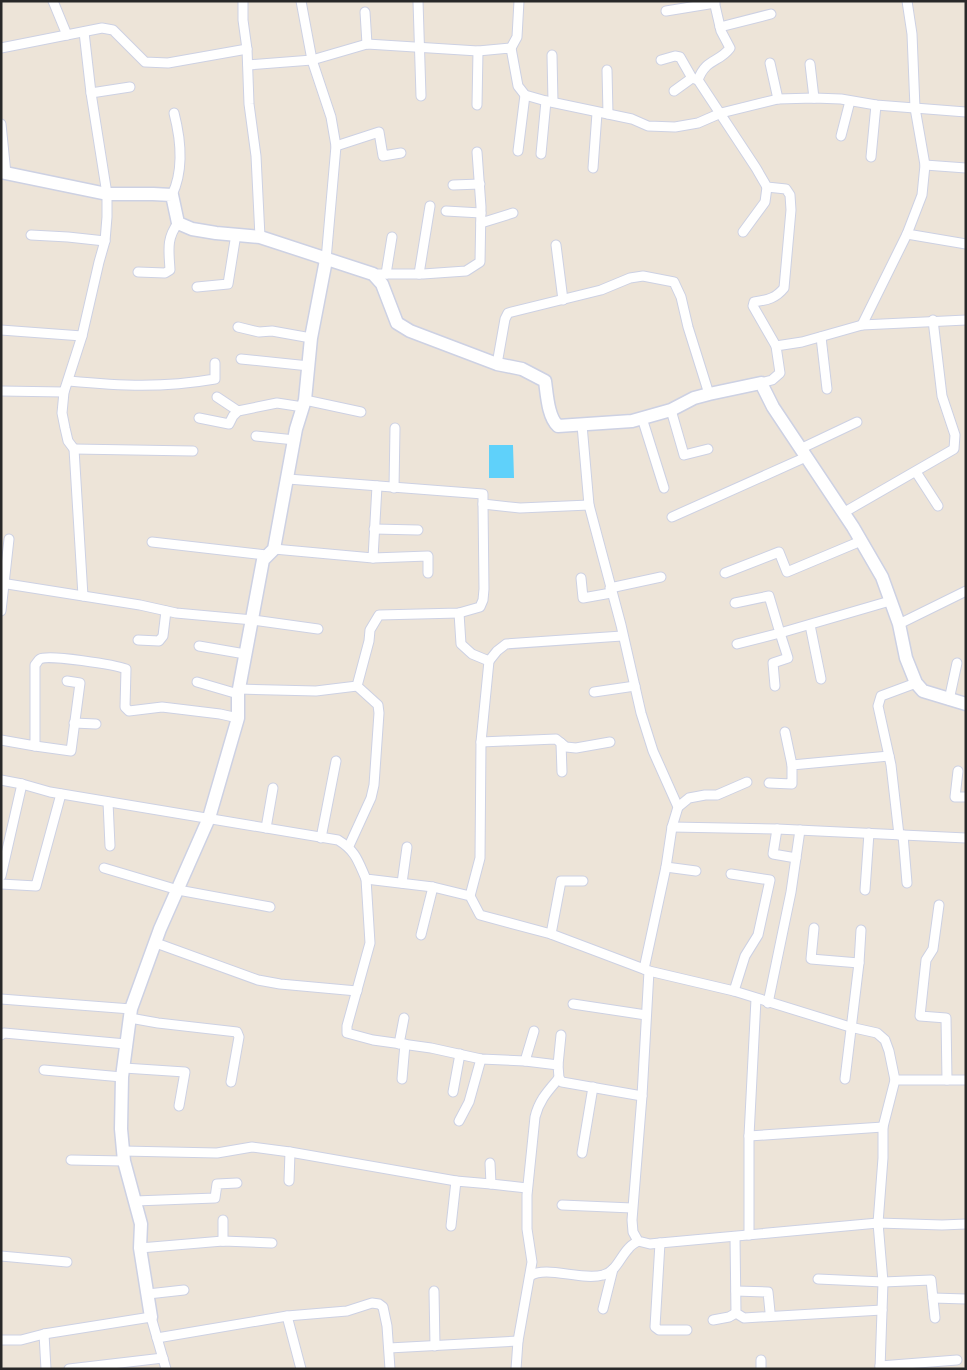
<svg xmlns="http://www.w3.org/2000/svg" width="967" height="1370" font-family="Roboto,sans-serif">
	<rect width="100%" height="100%" fill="#ede4d8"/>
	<path fill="#5fd1fa" d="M489,445H513L514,478H489Z"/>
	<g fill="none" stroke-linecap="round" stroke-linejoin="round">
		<defs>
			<g id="street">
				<path d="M53,1L67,35"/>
				<path d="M243,1V20L247,49L249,104L256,156L260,237"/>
				<path d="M301,1L312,60L331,117L336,146L326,260"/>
				<path d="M418,1L421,96"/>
				<path d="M714,1L721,31L730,48C719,63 706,58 698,80L756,168L767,187L786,189L790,195L791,210L784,288C776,298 768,300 754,302L753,306L776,346"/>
				<path d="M666,11L715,3"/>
				<path d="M365,12L367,44"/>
				<path d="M720,27L771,14"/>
				<path d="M1,48L102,28L113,30L145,62L168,63L247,49"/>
				<path d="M511,48L517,37L519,1"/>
				<path d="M552,55L553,102"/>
				<path d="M661,60L675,56L680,57L692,78L698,80"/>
				<path d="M770,63L778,99"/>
				<path d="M810,64L814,98"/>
				<path d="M248,65L312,60L367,44L478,51L511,48L518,86L525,95L546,101L632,119L648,126L675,127L698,123L721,113L778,99L814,98L841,99L876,105L966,112"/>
				<path d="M607,70L608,114"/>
				<path d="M674,91L692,78"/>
				<path d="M91,93L130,87"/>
				<path d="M477,105L478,51"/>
				<path d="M1,124L6,174"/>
				<path d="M841,136L850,101"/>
				<path d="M336,146L379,132L383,156L401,153"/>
				<path d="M518,151L525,95"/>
				<path d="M541,154L546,101"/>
				<path d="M871,157L876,105"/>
				<path d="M925,165L966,168"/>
				<path d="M593,168L597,113"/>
				<path d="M453,185L480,184"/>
				<path d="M172,195C184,170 181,140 174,113"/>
				<path d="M446,211L481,213"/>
				<path d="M481,223L513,213"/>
				<path d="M743,232L765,202L767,187"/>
				<path d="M907,234L966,244"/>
				<path d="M31,235L68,237L105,241"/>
				<path d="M556,245L563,300"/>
				<path d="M138,272L165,273L170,270C169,251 166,239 178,223"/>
				<path d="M373,274H423L466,271L480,262L481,207L477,152"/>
				<path d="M386,274L392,237"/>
				<path d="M419,274L430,206"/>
				<path d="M197,287L228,284L236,234"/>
				<path d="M862,325L907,234L922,195L925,165L915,108L912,34L907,1"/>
				<path d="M238,327L259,332L272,331L311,338"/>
				<path d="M1,330L82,336"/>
				<path d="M821,337L827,389"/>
				<path d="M241,359L309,366"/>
				<path d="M497,364L505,319L508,313L601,290L630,278L643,276L674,282L681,297L688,327L709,394"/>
				<path d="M69,381C121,386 163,388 215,379V363"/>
				<path d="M761,383L772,380L780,373L776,346L802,342L862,325L966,320"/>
				<path d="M1,391L64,392"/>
				<path d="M217,397L238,411"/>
				<path d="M305,400L361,412"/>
				<path d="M671,410L684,455L708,449"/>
				<path d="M199,418L229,424L233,416L238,411L277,403L303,407"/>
				<path d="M642,418L664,488"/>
				<path d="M582,425L589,505L621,625L641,713L653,751L678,807L672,827L666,867L644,969"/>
				<path d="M256,436L295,440"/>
				<path d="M74,449L193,451"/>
				<path d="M800,449L857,422"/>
				<path d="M916,472L938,506"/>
				<path d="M288,479L483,494V504L520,508L589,505"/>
				<path d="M394,488L395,428"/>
				<path d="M843,513L954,449L955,435L942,396L933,320"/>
				<path d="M672,517L806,457"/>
				<path d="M374,529L418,530"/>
				<path d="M152,542L266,555"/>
				<path d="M274,549L373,558L377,486"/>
				<path d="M373,558L428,556V573"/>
				<path d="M725,573L779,552L787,572L861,541"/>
				<path d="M581,578L583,598L611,593"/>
				<path d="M1,583L140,605L176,613L253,620L318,629"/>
				<path d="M610,588L661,577"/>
				<path d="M83,596L74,449L68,441L65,428L62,413L64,392L82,336L99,262L105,241L107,217V194L91,93L84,32"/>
				<path d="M735,603L769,596L780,633L737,644"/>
				<path d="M1,611L9,539"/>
				<path d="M459,613L461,644L472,654L489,661L497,651L506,644L622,636"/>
				<path d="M899,624L966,591"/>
				<path d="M810,625L821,679"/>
				<path d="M138,640L159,641L163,636L166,611"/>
				<path d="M199,646L245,654"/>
				<path d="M197,682L238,694"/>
				<path d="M775,686L773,663L788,658L780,633L890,601"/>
				<path d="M239,689L316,691L357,686L369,641L370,630L379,615L459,613L480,607L483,600L484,589L483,504"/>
				<path d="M594,692L635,686"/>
				<path d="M949,700L957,663"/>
				<path d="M74,723L96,724"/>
				<path d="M785,732L792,765"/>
				<path d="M1,740L35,746V665C37,663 38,660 40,659C48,654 116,665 126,669L125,707L129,711L162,707L220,714L238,718"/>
				<path d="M481,742L556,739L566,747L576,748L610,742"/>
				<path d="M561,743L562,772"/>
				<path d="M35,746L71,751L80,683L67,681"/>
				<path d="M958,771L955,797H966"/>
				<path d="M1,780L22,784L50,792L338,840C356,851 358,861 366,879L433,887L470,896L480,915L551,934L649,971L734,991L850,1027L877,1033L885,1040L889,1051L895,1080"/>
				<path d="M769,783L792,784V765L889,756"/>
				<path d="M108,802L110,846"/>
				<path d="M678,807L689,798L705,795H717L747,782"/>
				<path d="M672,827L777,829L966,838"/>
				<path d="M266,828L273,788"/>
				<path d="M777,829L773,854L796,858"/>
				<path d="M899,835L891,765L878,706L881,696L916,683"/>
				<path d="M903,835L907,883"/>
				<path d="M321,838L336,761"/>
				<path d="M349,846L371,798L374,785L379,713L378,705L357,686"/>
				<path d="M666,867L696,871"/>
				<path d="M104,868L178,890L270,907"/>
				<path d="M731,874L770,880L758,935L745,956L734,991"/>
				<path d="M1,876L22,784"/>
				<path d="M366,879L370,943L347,1026V1033L373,1040L431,1048L481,1059L525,1061L558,1065L559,1078L562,1082L642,1096"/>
				<path d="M402,883L407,847"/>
				<path d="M1,884L36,886L61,794"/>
				<path d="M865,890L869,833"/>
				<path d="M470,896L480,858L481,742L489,661"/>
				<path d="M939,905L933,949L926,960L920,1016L946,1018L947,1080"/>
				<path d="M814,928L811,959L859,963"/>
				<path d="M551,934L561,881H583"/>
				<path d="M421,935L433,887"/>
				<path d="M156,943L258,980L280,984L357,991"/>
				<path d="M649,971L642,1096L632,1220L633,1232L638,1241L650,1244L660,1243L878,1223L942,1225L966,1224"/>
				<path d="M1,999L131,1009"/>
				<path d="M768,1003L791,892L800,830"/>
				<path d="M573,1004L646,1015"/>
				<path d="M130,1018L158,1023L237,1032L239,1037L231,1082"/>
				<path d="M1,1035L4,1033L126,1044"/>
				<path d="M399,1044L404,1018"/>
				<path d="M525,1061L534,1031"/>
				<path d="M558,1065L561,1035"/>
				<path d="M124,1068L185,1072L179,1106"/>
				<path d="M44,1070L122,1077"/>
				<path d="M402,1079L405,1044"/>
				<path d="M845,1079L859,963L861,930"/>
				<path d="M453,1092L460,1054"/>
				<path d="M459,1121L469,1102L481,1059"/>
				<path d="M749,1136L883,1127"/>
				<path d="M123,1151L217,1153L252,1147L290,1152L456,1181"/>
				<path d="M582,1153L593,1087"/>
				<path d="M71,1160L124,1161"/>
				<path d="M490,1163L491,1184L527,1188"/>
				<path d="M289,1181L290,1152"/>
				<path d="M135,1201L215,1198L217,1184L237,1183"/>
				<path d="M562,1205L632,1208"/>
				<path d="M223,1220V1241"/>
				<path d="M451,1226L456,1181L491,1184"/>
				<path d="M749,1235V1136L756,999"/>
				<path d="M735,1237L736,1313L744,1318L882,1310"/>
				<path d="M660,1243L655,1327L659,1330H687"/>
				<path d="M140,1248L223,1241L272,1243"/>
				<path d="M1,1256L67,1262"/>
				<path d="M530,1276C546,1265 581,1281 603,1275C616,1272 620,1257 629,1248C631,1245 635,1243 638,1241"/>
				<path d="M818,1279L883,1282L931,1280L935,1318"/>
				<path d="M434,1291L435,1346"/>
				<path d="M736,1291L768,1292L770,1312"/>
				<path d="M148,1294L184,1290"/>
				<path d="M933,1298L966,1299"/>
				<path d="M603,1309L613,1269"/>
				<path d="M287,1316L301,1369"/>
				<path d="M713,1320L729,1317L736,1313"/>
				<path d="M44,1334L46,1369"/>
				<path d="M157,1338L287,1316L347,1311L372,1303L379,1304L383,1307L387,1326L390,1369"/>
				<path d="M1,1340H21L44,1334L151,1317L166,1369"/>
				<path d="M389,1348L518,1341"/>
				<path d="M880,1366L957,1360"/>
				<path d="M69,1369L163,1358"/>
				<path d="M516,1369L518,1341L532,1262L527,1229V1195L535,1117C539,1100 548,1091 559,1078"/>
				<path d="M761,1369V1360"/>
				<path d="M880,1369L883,1282L878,1223L883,1158V1127L895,1080H966"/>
			</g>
			<g id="secondary">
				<path d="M1,172L107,194H153L172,195L178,223L192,229L216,233L260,237L373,274L382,284L397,323L410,331L497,364L522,369L545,381C547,395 548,417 558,426L632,421L671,410L694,398L709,394L761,383L773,407L853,527L882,577L899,624L906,658L916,683L923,691L966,704"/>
				<path d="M151,1317L140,1248L141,1224L124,1161L121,1129L122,1077L131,1009L160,929L209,818L238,718V694L263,560L274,549L296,429L305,400L311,338L326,260"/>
			</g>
		</defs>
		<use href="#street" stroke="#cdd1e3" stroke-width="11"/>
		<use href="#secondary" stroke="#cdd1e3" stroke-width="15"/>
		<use href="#street" stroke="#fff" stroke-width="9"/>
		<use href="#secondary" stroke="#fff" stroke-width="12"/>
	</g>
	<rect width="967" height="1370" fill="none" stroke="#282828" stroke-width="5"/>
</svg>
